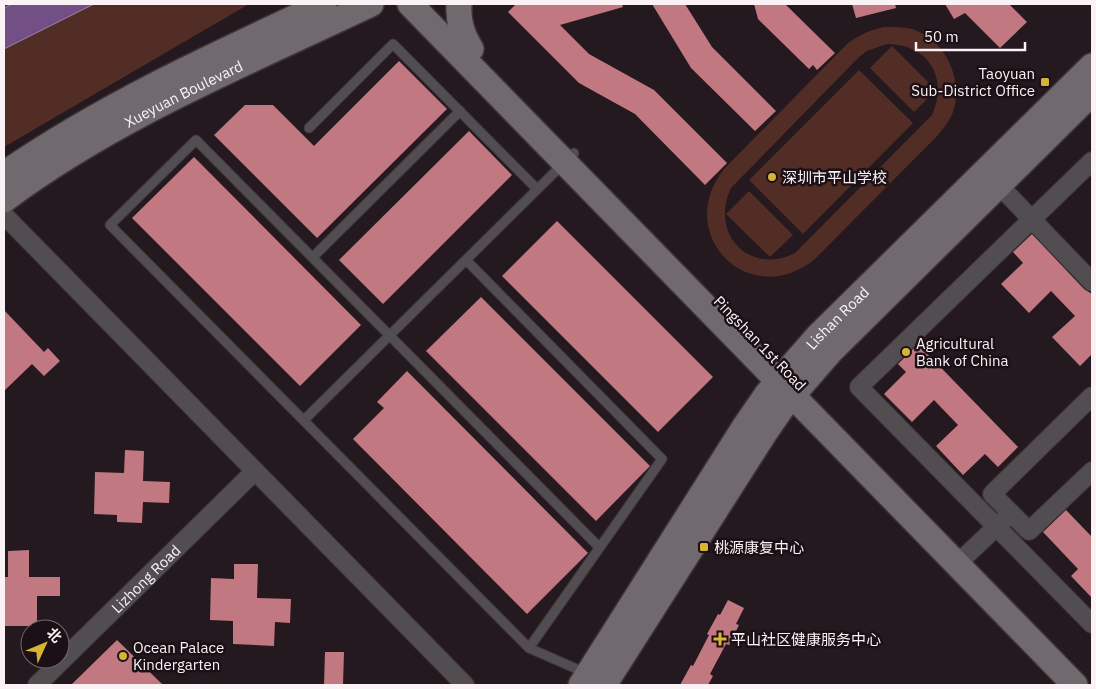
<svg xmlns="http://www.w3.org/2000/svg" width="1096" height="689" font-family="'IBM Plex Sans','Noto Sans SC',sans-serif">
	<rect width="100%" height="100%" fill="#24191e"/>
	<g fill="#522d26" fill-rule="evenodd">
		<path d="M4,4H249L4,147Z"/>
		<path d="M884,27C894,27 903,27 912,29C945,39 964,79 953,112C950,120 944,128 938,135L815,259C750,312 672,235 724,169L847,44C859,35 870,30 884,27ZM887,44C928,44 949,78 932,115L795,253C750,276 709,234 731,188L859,57L867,51Z"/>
		<path d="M892,46L936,90L914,112L870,68Z"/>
		<path d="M859,70L913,123L803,234L749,180Z"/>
		<path d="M749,191L793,235L770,257L726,214Z"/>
	</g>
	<path fill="#725086" stroke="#9b81a7" d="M12,4H94L4,49V8Z"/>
	<g fill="#c27881">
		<path d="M516,4H622L623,7L560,25L589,54L654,90L727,163L705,185L635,114L579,83L508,12Z"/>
		<path d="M652,4H685L712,47L776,111L755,131L691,68Z"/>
		<path d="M754,4H785L835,53L817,70L813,65L809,69L758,19Z"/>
		<path d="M852,4H895L896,8L856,18Z"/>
		<path d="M945,4H1009L1027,22L1000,48L965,13L954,19Z"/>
		<path d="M399,61L447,109L317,238L214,135L245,105H273L314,146Z"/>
		<path d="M469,131L512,175L383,304L339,260Z"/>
		<path d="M194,157L361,325L300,386L132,218Z"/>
		<path d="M557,221L713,377L658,432L502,276Z"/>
		<path d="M1032,234L1084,289L1092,294V354L1080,366L1052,337L1075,316L1051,291L1029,313L1001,284L1023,263L1013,252Z"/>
		<path d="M481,297L650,466L596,521L426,351Z"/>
		<path d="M4,310L44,352L48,348L60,361L44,376L32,364L4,391Z"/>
		<path d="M918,344L1018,447L998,467L985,454L963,475L936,446L958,425L934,400L912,422L884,394L906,372L898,364Z"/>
		<path d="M407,371L588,553L527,614L353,439L384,408L377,402Z"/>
		<path d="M125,450L144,451L143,481L170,482L169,503L143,502L142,523L117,522V515L94,514L95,472L124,473Z"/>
		<path d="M1066,510L1092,537V598L1071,576L1078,569L1043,532Z"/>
		<path d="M29,550V577H60V596H37V626H4V577H8V551Z"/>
		<path d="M234,564H258L257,598L291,599L290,623L275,622L274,646L233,644V621L210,620L211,578L234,579Z"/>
		<path d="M728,600L744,608L736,624L739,625L729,645L726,644L710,674L713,676L708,685H680L691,665L693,666L709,635L707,634L718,614L720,615Z"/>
		<path d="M117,640L163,685H71Z"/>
		<path d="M325,652H344L343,685H324Z"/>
	</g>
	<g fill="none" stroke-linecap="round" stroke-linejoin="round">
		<defs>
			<g id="lane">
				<path d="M309,128L393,44L537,189"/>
				<path d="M313,257L460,111"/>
				<path d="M466,260L662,459L529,648"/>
				<path d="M304,420L574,153"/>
				<path d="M586,673L529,648L110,225L196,140L599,547"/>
			</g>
			<g id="street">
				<path d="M1092,161L859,387L1092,624"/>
				<path d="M991,177L1092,282"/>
				<path d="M4,215L465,685"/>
				<path d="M1011,513L1029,531L1092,471"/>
				<path d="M957,564L1011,513L992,494L1092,396"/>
				<path id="s1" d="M37,685L255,471"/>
			</g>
			<g id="secondary">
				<path d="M410,4L1075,685"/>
				<path d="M459,4C458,22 462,34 471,49"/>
				<path d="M4,174C104,105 214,55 324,4"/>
				<path id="s2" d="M4,200C115,117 247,63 371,4"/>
				<path id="s3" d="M581,685L745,426L767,394L818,336L1092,66"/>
				<path d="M604,685L764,434L784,405L831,351L1092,93"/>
			</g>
		</defs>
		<use href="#lane" stroke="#3e3338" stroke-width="11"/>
		<use href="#street" stroke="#3e3338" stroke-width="20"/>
		<use href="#secondary" stroke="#3e3338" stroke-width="28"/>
		<use href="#lane" stroke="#524d51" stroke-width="9"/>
		<use href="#street" stroke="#524d51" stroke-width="18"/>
		<use href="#secondary" stroke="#70696e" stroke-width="25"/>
	</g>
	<g fill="#d8b434" stroke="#1a1015" stroke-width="2">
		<rect x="1040" y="77" width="10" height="10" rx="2.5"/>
		<circle cx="772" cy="177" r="5"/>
		<circle cx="906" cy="352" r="5"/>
		<rect x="699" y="542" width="10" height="10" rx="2.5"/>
		<path d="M717.5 631.5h5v5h5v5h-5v5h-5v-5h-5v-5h5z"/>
		<circle cx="123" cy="656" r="5"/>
	</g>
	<g text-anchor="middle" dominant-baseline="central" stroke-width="5" stroke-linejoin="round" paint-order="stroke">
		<g font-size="15" fill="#faf2f5" stroke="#1a1015" text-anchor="start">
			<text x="1035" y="73" text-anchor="end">Taoyuan<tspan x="1035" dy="17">Sub-District Office</tspan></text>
			<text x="782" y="177">深圳市平山学校</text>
			<text x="916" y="343">Agricultural<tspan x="916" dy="17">Bank of China</tspan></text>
			<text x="714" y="547">桃源康复中心</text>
			<text x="731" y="639">平山社区健康服务中心</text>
			<text x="133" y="647">Ocean Palace<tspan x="133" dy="17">Kindergarten</tspan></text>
		</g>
		<g font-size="15" fill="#faf2f5" stroke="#1a1015">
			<text stroke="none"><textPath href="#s2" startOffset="209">Xueyuan Boulevard</textPath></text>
			<text stroke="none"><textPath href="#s3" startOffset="449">Lishan Road</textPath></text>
			<text transform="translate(760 343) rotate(46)">Pingshan 1st Road</text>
			<text stroke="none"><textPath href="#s1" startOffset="152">Lizhong Road</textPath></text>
		</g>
	</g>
	<rect width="1096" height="689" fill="none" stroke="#faf2f5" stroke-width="10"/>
	<g transform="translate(45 644) rotate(46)"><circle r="24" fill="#1a1015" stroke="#746a6f"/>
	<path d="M0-4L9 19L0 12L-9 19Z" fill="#d8b434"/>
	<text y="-8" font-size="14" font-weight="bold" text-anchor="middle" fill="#faf2f5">北</text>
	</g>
	<path d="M916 42v8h109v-8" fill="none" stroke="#faf2f5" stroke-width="2.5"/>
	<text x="924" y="42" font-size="15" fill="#faf2f5" stroke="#1a1015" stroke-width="4" paint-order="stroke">50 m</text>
</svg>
